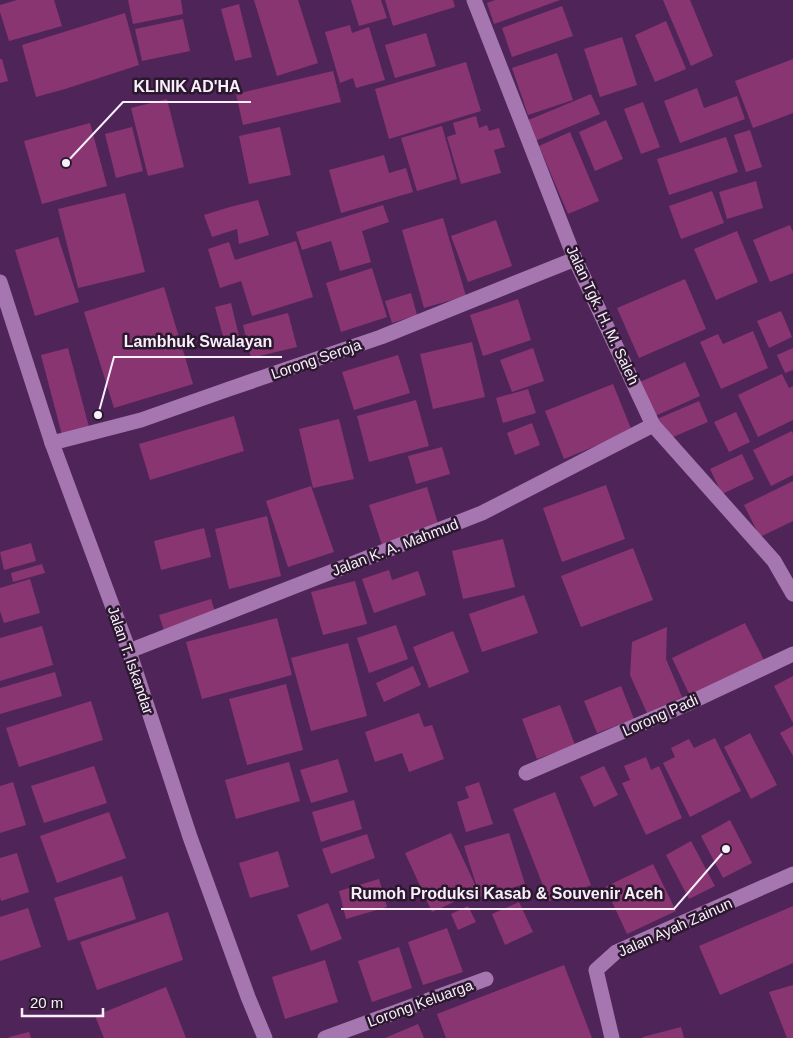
<svg xmlns="http://www.w3.org/2000/svg" width="793" height="1038" font-family="Helvetica,sans-serif">
	<rect width="100%" height="100%" fill="#4f2559"/>
	<g fill="#893571">
		<path d="M17,0H54L62,26L9,41L0,12V5Z"/>
		<path d="M128,0H181L183,14L133,24Z"/>
		<path d="M254,0H298L318,63L277,76Z"/>
		<path d="M351,0H381L387,18L359,26Z"/>
		<path d="M385,0H453L455,7L393,26Z"/>
		<path d="M495,0H560L494,24L487,3Z"/>
		<path d="M663,0H690L713,56L691,66Z"/>
		<path d="M239,4L252,57L235,61L221,9Z"/>
		<path d="M562,6L573,36L512,57L502,28Z"/>
		<path d="M125,13L139,65L65,89L36,97L22,45Z"/>
		<path d="M183,19L190,51L142,61L135,29Z"/>
		<path d="M666,21L686,69L655,82L635,35Z"/>
		<path d="M350,25L352,33L369,27L385,80L356,88L353,78L340,83L325,32Z"/>
		<path d="M426,33L436,66L395,78L385,45Z"/>
		<path d="M622,37L637,85L600,97L584,49Z"/>
		<path d="M557,53L573,100L528,115L512,68Z"/>
		<path d="M0,59H2L8,81L0,83Z"/>
		<path d="M793,59V113L753,128L735,81Z"/>
		<path d="M466,62L481,111L389,139L375,89Z"/>
		<path d="M333,71L341,102L243,125L236,94Z"/>
		<path d="M697,88L704,108L737,96L745,119L680,143L664,101Z"/>
		<path d="M591,94L600,114L535,141L526,121Z"/>
		<path d="M167,99L184,167L148,176L131,108Z"/>
		<path d="M643,102L660,147L641,154L624,109Z"/>
		<path d="M476,116L479,128L487,125L489,131L499,128L505,147L494,150L501,173L461,184L447,137L456,134L453,123Z"/>
		<path d="M606,120L623,159L595,171L579,132Z"/>
		<path d="M90,123L107,186L42,204L24,141Z"/>
		<path d="M442,126L457,179L417,191L401,138Z"/>
		<path d="M132,127L143,171L116,178L105,134Z"/>
		<path d="M280,127L291,175L249,184L239,136Z"/>
		<path d="M750,130L762,167L746,172L734,135Z"/>
		<path d="M570,132L599,201L568,214L539,146Z"/>
		<path d="M726,137L738,172L669,195L657,159Z"/>
		<path d="M384,155L389,173L406,168L413,192L341,213L329,170Z"/>
		<path d="M756,181L763,208L727,219L719,192Z"/>
		<path d="M712,191L724,223L681,239L669,206Z"/>
		<path d="M125,193L145,272L78,288L58,209Z"/>
		<path d="M258,200L269,235L239,244L237,229L212,237L204,215L230,207Z"/>
		<path d="M383,205L389,222L362,231L371,262L340,271L331,241L302,250L296,232Z"/>
		<path d="M443,218L466,296L424,308L402,230Z"/>
		<path d="M496,220L512,266L468,282L451,236Z"/>
		<path d="M790,225L793,232V273L770,282L753,240Z"/>
		<path d="M737,231L758,282L716,300L694,249Z"/>
		<path d="M58,237L79,302L35,316L15,250Z"/>
		<path d="M296,241L313,297L252,316L241,281L220,288L208,249L229,242L235,260Z"/>
		<path d="M372,268L387,317L341,332L326,283Z"/>
		<path d="M685,279L706,329L639,358L617,308Z"/>
		<path d="M164,287L193,384L114,408L84,312Z"/>
		<path d="M411,293L417,315L392,323L385,301Z"/>
		<path d="M518,299L531,340L483,356L470,315Z"/>
		<path d="M231,303L239,336L224,340L215,307Z"/>
		<path d="M781,311L792,337L769,348L757,321Z"/>
		<path d="M288,313L297,347L251,358L243,325Z"/>
		<path d="M753,331L768,368L721,389L700,342L718,334L723,344Z"/>
		<path d="M472,342L485,397L433,409L420,354Z"/>
		<path d="M68,348L89,427L62,435L41,355Z"/>
		<path d="M533,348L544,381L512,392L500,360Z"/>
		<path d="M793,348V370L785,373L777,355Z"/>
		<path d="M398,355L410,393L354,410L342,372Z"/>
		<path d="M685,362L700,396L655,416L640,382Z"/>
		<path d="M782,374L789,388L793,386V420L758,437L738,395Z"/>
		<path d="M613,384L632,431L564,459L545,411Z"/>
		<path d="M528,389L536,413L503,423L496,398Z"/>
		<path d="M416,400L429,446L369,462L357,416Z"/>
		<path d="M699,401L708,422L666,440L657,419Z"/>
		<path d="M736,412L750,442L729,452L714,422Z"/>
		<path d="M234,416L244,451L150,480L139,444Z"/>
		<path d="M339,419L354,479L313,488L299,429Z"/>
		<path d="M532,423L540,445L515,455L507,433Z"/>
		<path d="M792,431L793,434V475L771,486L753,450Z"/>
		<path d="M442,447L450,474L416,484L408,456Z"/>
		<path d="M742,454L754,479L722,494L710,469Z"/>
		<path d="M793,481V521L760,537L744,505Z"/>
		<path d="M606,485L625,539L562,562L543,508Z"/>
		<path d="M311,486L334,552L288,567L266,501Z"/>
		<path d="M427,487L439,527L382,545L369,505Z"/>
		<path d="M267,516L281,576L229,589L215,529Z"/>
		<path d="M204,528L211,557L161,570L154,541Z"/>
		<path d="M503,539L515,587L463,599L452,551Z"/>
		<path d="M31,543L36,561L4,570L0,552Z"/>
		<path d="M633,548L653,600L581,627L561,576Z"/>
		<path d="M42,564L45,573L13,582L11,573Z"/>
		<path d="M389,570L392,580L418,571L426,595L374,613L362,579Z"/>
		<path d="M30,579L40,613L4,623L0,611V588Z"/>
		<path d="M355,581L367,624L323,635L311,592Z"/>
		<path d="M524,595L538,633L482,652L469,614Z"/>
		<path d="M211,599L218,621L166,637L159,615Z"/>
		<path d="M277,618L292,675L202,699L186,642Z"/>
		<path d="M745,623L765,662L691,698L672,658Z"/>
		<path d="M396,625L408,659L369,673L357,638Z"/>
		<path d="M42,626L53,665L0,681V638Z"/>
		<path d="M667,627L666,659L682,697L647,713L630,675L632,642Z"/>
		<path d="M453,631L469,672L429,688L413,647Z"/>
		<path d="M348,643L367,716L311,731L291,658Z"/>
		<path d="M413,666L421,685L384,702L376,683Z"/>
		<path d="M55,672L62,696L0,714V688Z"/>
		<path d="M793,676V723L774,686Z"/>
		<path d="M286,684L303,750L247,765L229,699Z"/>
		<path d="M621,686L634,719L597,733L584,701Z"/>
		<path d="M91,701L103,740L19,767L6,728Z"/>
		<path d="M560,705L575,745L537,759L522,719Z"/>
		<path d="M419,713L424,727L432,725L444,759L409,772L402,753L375,762L365,732Z"/>
		<path d="M793,726V756L780,733Z"/>
		<path d="M750,733L777,785L751,799L724,747Z"/>
		<path d="M715,738L741,791L690,817L663,763L675,757L671,748L689,739L694,748Z"/>
		<path d="M646,757L651,770L659,766L682,818L646,835L622,783L630,780L624,766Z"/>
		<path d="M338,759L348,792L311,803L300,770Z"/>
		<path d="M289,762L300,801L236,819L225,780Z"/>
		<path d="M94,766L107,803L44,823L31,786Z"/>
		<path d="M604,766L618,795L594,807L580,777Z"/>
		<path d="M13,782L26,825L0,833V786Z"/>
		<path d="M479,782L493,824L466,832L457,802L469,798L465,787Z"/>
		<path d="M555,792L591,885L549,901L513,809Z"/>
		<path d="M354,800L362,829L321,842L312,812Z"/>
		<path d="M109,812L126,858L57,883L40,836Z"/>
		<path d="M730,820L752,863L723,878L701,836Z"/>
		<path d="M451,833L478,891L432,912L405,853Z"/>
		<path d="M509,833L525,884L480,897L464,846Z"/>
		<path d="M367,834L375,858L331,874L322,849Z"/>
		<path d="M691,841L715,886L689,899L666,855Z"/>
		<path d="M278,851L289,887L250,898L239,863Z"/>
		<path d="M17,853L29,892L1,901L0,897V858Z"/>
		<path d="M653,864L676,911L627,934L605,887Z"/>
		<path d="M122,876L136,919L68,941L54,898Z"/>
		<path d="M379,879L387,907L346,919L339,891Z"/>
		<path d="M519,902L533,932L505,945L492,914Z"/>
		<path d="M328,903L342,939L311,951L297,915Z"/>
		<path d="M468,906L476,922L458,930L451,914Z"/>
		<path d="M793,906V963L720,995L699,946Z"/>
		<path d="M28,908L41,947L0,961V917Z"/>
		<path d="M168,912L183,960L97,990L80,942Z"/>
		<path d="M447,928L463,972L423,985L408,942Z"/>
		<path d="M399,947L412,988L372,1002L358,961Z"/>
		<path d="M325,960L338,1002L285,1019L272,977Z"/>
		<path d="M564,965L592,1038H446L437,1014Z"/>
		<path d="M793,985V1038H787L769,992Z"/>
		<path d="M166,987L186,1038H104L95,1016Z"/>
		<path d="M418,1024L424,1038H385Z"/>
		<path d="M681,1027L684,1038H643V1037Z"/>
		<path d="M29,1032L31,1038H9V1037Z"/>
	</g>
	<g fill="none" stroke-linecap="round" stroke-linejoin="round">
		<g stroke="#a576af" stroke-width="15">
			<path d="M474,0L575,259L653,425L774,561L793,594"/>
			<path d="M52,443L141,420L229,389L381,337L575,259"/>
			<path d="M129,651L482,513L653,425"/>
			<path d="M526,773L689,703L793,654"/>
			<path d="M325,1038L486,979"/>
			<path d="M612,1038L596,970L616,952L793,874"/>
		</g>
		<path stroke="#a576af" stroke-width="15" d="M0,282L52,443L129,651L190,837L248,997L265,1038"/>
	</g>
	<g text-anchor="middle" dominant-baseline="central" stroke-width="5" stroke-linejoin="round" paint-order="stroke">
		<g font-size="15" fill="#f9effb" stroke="#2b182f">
			<text transform="translate(603 315) rotate(65)">Jalan Tgk. H. M. Saleh</text>
			<text transform="translate(316 359) rotate(-19)">Lorong Seroja</text>
			<text transform="translate(395 547) rotate(-21)">Jalan K. A. Mahmud</text>
			<text transform="translate(131 660) rotate(71)">Jalan T. Iskandar</text>
			<text transform="translate(660 715) rotate(-24)">Lorong Padi</text>
			<text transform="translate(675 927) rotate(-24)">Jalan Ayah Zainun</text>
			<text transform="translate(420 1003) rotate(-20)">Lorong Keluarga</text>
		</g>
	</g>
	<path fill="none" stroke="#f9effb" stroke-width="2" d="M66 163L123 102H251M98 415L114 357H282M726 849L674 909H341"/>
	<g fill="#f9effb" stroke="#2b182f" stroke-width="2">
		<circle cx="66" cy="163" r="5"/>
		<circle cx="98" cy="415" r="5"/>
		<circle cx="726" cy="849" r="5"/>
	</g>
	<g font-size="16" text-anchor="middle" font-weight="bold" fill="#f9effb" stroke="#2b182f" stroke-width="5" stroke-linejoin="round" paint-order="stroke">
		<text x="187" y="92">KLINIK AD'HA</text>
		<text x="198" y="347">Lambhuk Swalayan</text>
		<text x="507" y="899">Rumoh Produksi Kasab &amp; Souvenir Aceh</text>
	</g>
	<path d="M22 1008v8h81v-8" fill="none" stroke="#f9effb" stroke-width="2.5"/>
	<text x="30" y="1008" font-size="15" fill="#f9effb" stroke="#2b182f" stroke-width="4" paint-order="stroke">20 m</text>
</svg>
